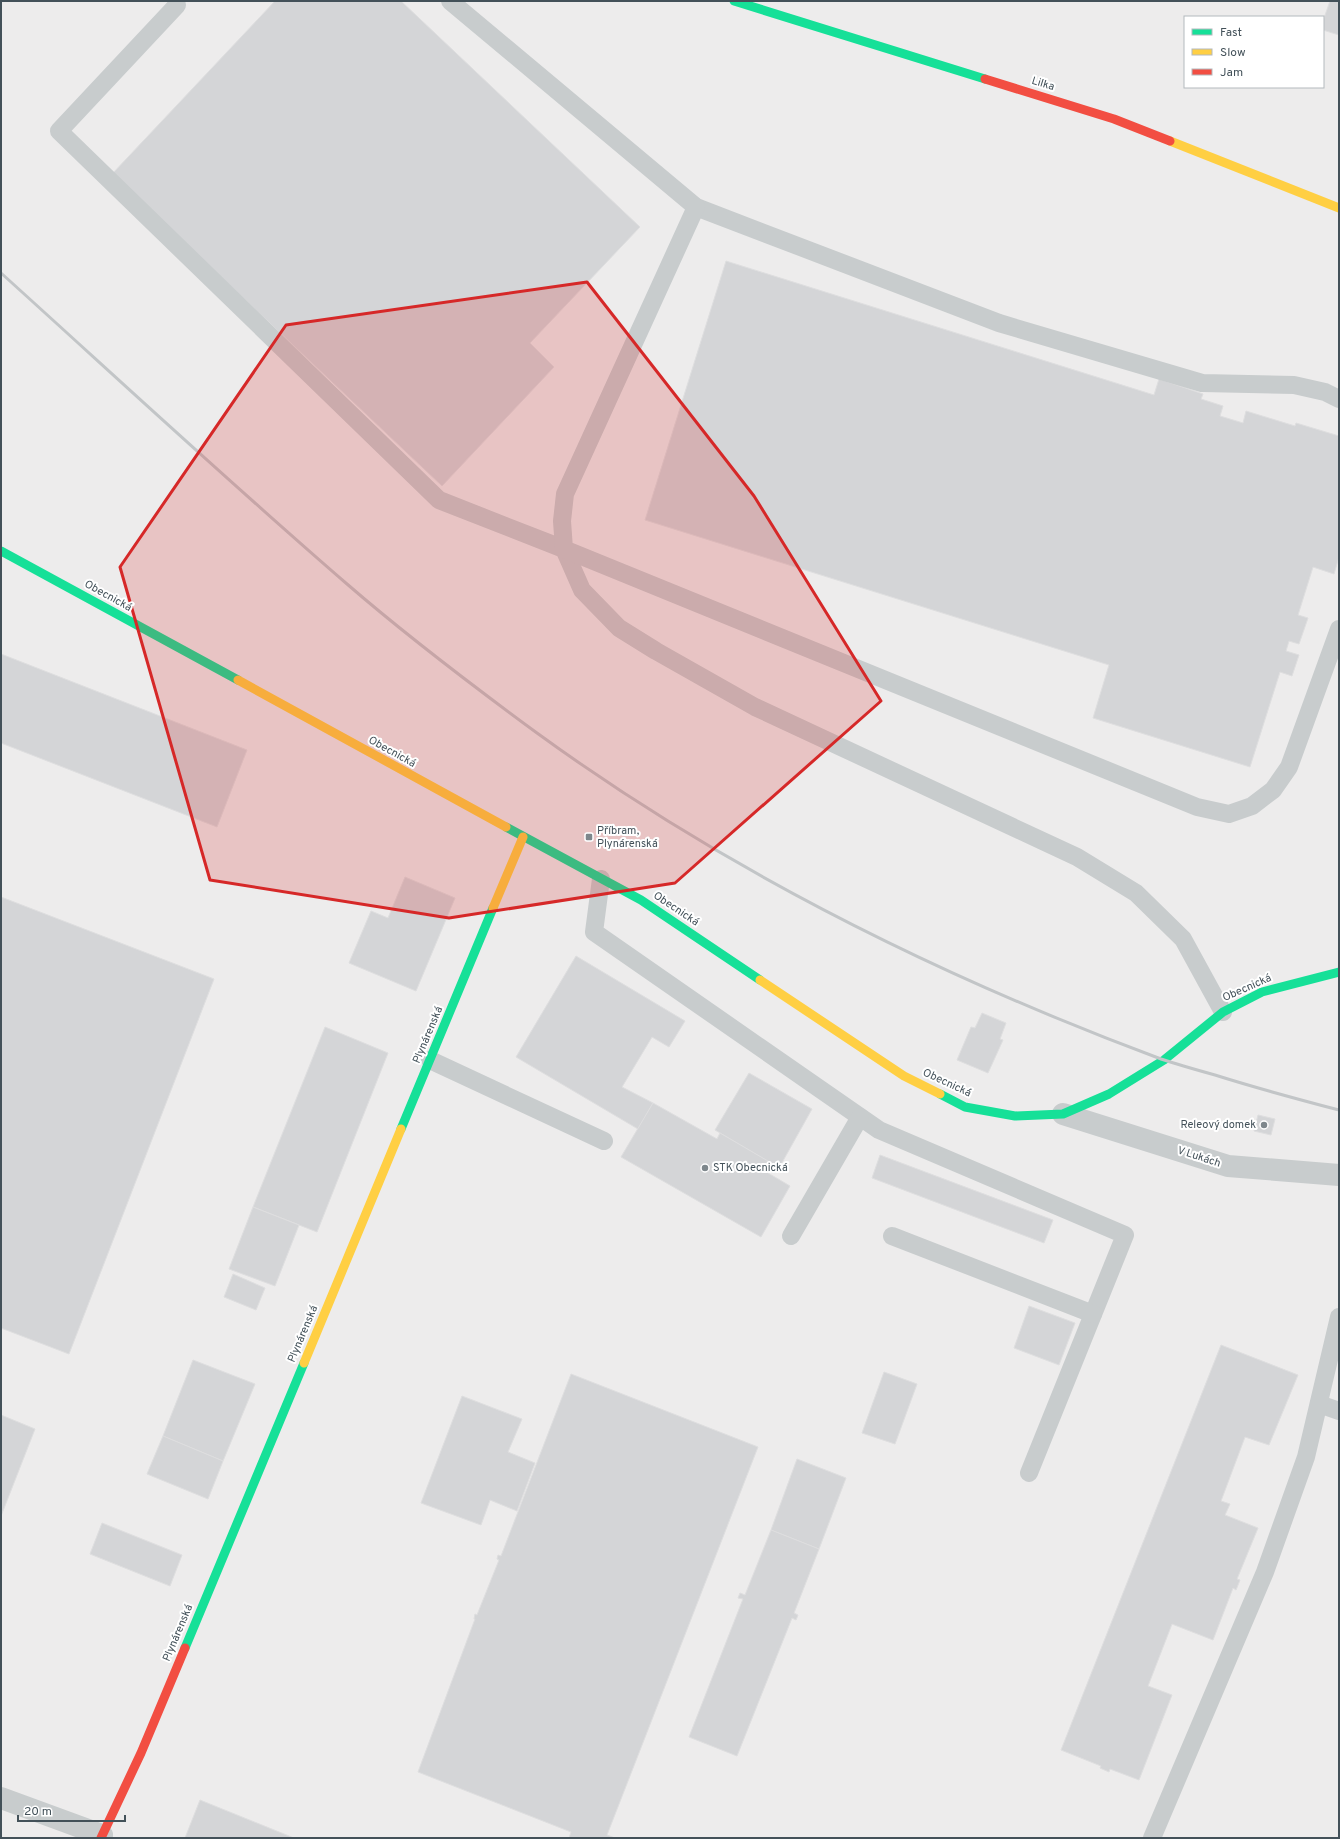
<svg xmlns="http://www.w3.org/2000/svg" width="1340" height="1839" font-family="Overpass,sans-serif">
	<rect width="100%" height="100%" fill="#edecec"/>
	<g fill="#d4d5d7" stroke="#dededf">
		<path d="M275,1H401L640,227L530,343L554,367L442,486L112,174Z"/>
		<path d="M1330,1H1339V35L1323,30V21Z"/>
		<path d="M726,261L1154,395L1159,379L1203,394L1201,399L1223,406L1220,416L1243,423L1246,411L1295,426L1296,423L1339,436V557L1334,574L1313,567L1298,615L1308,618L1299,644L1289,641L1286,651L1299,655L1292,676L1280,672L1250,767L1093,718L1109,665L645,520Z"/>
		<path d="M1,654L247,750L217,827L1,743Z"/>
		<path d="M405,877L455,898L416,991L349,963L371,911L388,918Z"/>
		<path d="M1,897L214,979L69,1354L1,1328Z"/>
		<path d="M576,956L685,1021L669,1047L652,1037L622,1087L653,1103L638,1129L516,1057Z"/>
		<path d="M982,1013L1006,1023L1000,1039L1003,1040L988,1073L957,1060L971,1027L975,1028Z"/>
		<path d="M325,1027L388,1053L317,1232L253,1207Z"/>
		<path d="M749,1073L812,1109L779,1168L715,1130Z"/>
		<path d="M653,1103L717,1139L720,1133L773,1164L768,1173L790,1186L761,1237L621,1157Z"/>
		<path d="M1258,1115L1275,1119L1271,1135L1254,1131Z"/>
		<path d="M880,1155L1053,1220L1044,1243L872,1178Z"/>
		<path d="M253,1207L299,1225L275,1286L229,1269Z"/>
		<path d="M233,1274L265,1288L256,1310L224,1297Z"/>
		<path d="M1029,1306L1075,1323L1059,1365L1014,1348Z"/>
		<path d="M1221,1345L1298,1375L1269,1445L1245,1437L1221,1501L1230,1504L1225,1515L1258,1528L1237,1579L1240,1580L1236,1590L1233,1588L1213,1640L1172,1624L1148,1686L1172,1695L1139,1780L1110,1769L1109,1772L1100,1768L1101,1766L1061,1750Z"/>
		<path d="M193,1360L255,1384L223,1461L163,1436Z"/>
		<path d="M884,1372L917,1384L895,1444L862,1433Z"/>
		<path d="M571,1374L758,1447L607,1835L615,1838H569L571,1832L418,1772L475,1619H474L475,1614L477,1615L499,1560L497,1559L498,1555L501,1556Z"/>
		<path d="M462,1396L522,1419L508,1452L535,1463L517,1511L490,1500L481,1525L421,1503Z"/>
		<path d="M1,1415L35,1429L1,1516Z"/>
		<path d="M163,1436L223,1461L208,1499L147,1474Z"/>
		<path d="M797,1459L846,1478L819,1549L771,1530Z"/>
		<path d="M102,1523L182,1555L170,1586L90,1554Z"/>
		<path d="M771,1530L819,1549L794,1613L798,1615L796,1620L792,1618L737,1756L689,1737L743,1599L738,1598L740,1593L745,1595Z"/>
		<path d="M200,1800L294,1838H185Z"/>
	</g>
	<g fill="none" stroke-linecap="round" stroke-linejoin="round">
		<g stroke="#c8cccd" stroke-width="18">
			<path d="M450,1L696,207L999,323L1202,383L1294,385L1325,392L1339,399"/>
			<path d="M177,5L59,131L439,500L564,549L582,590L619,628L656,651L755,707L1077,857L1136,893L1183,939L1223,1012"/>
			<path d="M696,207L565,494L562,521L564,549L1197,807L1229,814L1252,806L1273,790L1289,767L1339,629"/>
			<path d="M601,879L594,932L879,1130L1125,1235L1029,1473"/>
			<path d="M430,1060L604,1141"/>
			<path d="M791,1236L860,1117"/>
			<path d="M892,1236L1093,1314"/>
			<path d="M1319,1404L1339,1411"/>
			<path d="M1152,1838L1265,1572L1306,1457L1339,1317"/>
		</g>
		<g stroke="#c8cccd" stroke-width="22">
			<path d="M1063,1114L1228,1166L1339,1175"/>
			<path d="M1,1798L102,1835"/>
		</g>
		<g stroke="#16e098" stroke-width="9">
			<path d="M734,1L985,79"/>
			<path d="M1,551L238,680"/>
			<path d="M506,827L641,900L760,980"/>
			<path d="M940,1094L965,1107L1015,1116L1063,1114L1109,1094L1164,1060L1223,1012L1262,992L1339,972"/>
			<path d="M401,1129L493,908"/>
			<path d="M185,1648L304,1363"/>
		</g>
		<g stroke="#ffcf43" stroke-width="9">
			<path d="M1170,141L1339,208"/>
			<path d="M238,680L506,827"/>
			<path d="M493,908L523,837"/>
			<path d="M760,980L904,1076L940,1094"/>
			<path d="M304,1363L401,1129"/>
		</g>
		<g stroke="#f24e42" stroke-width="9">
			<path d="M985,79L1114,119L1170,141"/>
			<path d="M101,1838L141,1753L185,1648"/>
		</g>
		<path stroke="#c2c5c7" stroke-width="3" d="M1,273C116,377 230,483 347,584C407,636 473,686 537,733C728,872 941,977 1161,1059C1179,1065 1197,1070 1215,1075C1256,1088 1297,1099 1339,1110"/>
	</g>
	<path fill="#d62828" fill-opacity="0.2" stroke="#d62828" stroke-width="3" stroke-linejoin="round" d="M587,282L754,496L881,701L675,883L449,918L210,880L120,567L286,325Z"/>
	<g fill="#7e878c" stroke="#fff" stroke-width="1.5">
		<rect x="585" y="833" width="8" height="8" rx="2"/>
		<circle cx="1264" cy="1125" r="4"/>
		<circle cx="705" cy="1168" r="4"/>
	</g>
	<g text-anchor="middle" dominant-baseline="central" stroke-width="4" stroke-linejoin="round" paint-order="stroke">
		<g font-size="11" fill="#435159" stroke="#fff">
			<text transform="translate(1043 84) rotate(17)">Lilka</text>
			<text transform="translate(108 596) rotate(29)">Obecnická</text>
			<text transform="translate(392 752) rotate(29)">Obecnická</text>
			<text transform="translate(676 909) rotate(34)">Obecnická</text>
			<text transform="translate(1247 988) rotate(-24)">Obecnická</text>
			<text transform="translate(428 1035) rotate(-67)">Plynárenská</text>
			<text transform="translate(947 1083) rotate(25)">Obecnická</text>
			<text transform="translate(1199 1157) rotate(18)">V Lukách</text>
			<text transform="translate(303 1334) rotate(-67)">Plynárenská</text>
			<text transform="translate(178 1633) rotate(-67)">Plynárenská</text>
		</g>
		<g font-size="11" fill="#435159" stroke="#fff" text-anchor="start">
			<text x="597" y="831">Příbram,<tspan x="597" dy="13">Plynárenská</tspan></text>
			<text x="1256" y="1125" text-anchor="end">Releový domek</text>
			<text x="713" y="1168">STK Obecnická</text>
		</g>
	</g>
	<rect width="1340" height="1839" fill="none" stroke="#435159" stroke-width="4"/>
	<rect x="1184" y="16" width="140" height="72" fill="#ffffff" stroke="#b4b9bd"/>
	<rect x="1192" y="29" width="20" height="6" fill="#16e098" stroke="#b4b9bd"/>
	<text x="1220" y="36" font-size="12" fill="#435159">Fast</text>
	<rect x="1192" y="49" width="20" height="6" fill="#ffcf43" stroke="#b4b9bd"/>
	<text x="1220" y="56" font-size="12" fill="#435159">Slow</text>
	<rect x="1192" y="69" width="20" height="6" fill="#f24e42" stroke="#b4b9bd"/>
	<text x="1220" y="76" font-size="12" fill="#435159">Jam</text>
	<path d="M18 1815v6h107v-6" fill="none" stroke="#435159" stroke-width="2"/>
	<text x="24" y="1815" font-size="12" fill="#435159" stroke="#ffffff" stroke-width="3" paint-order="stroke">20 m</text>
</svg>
